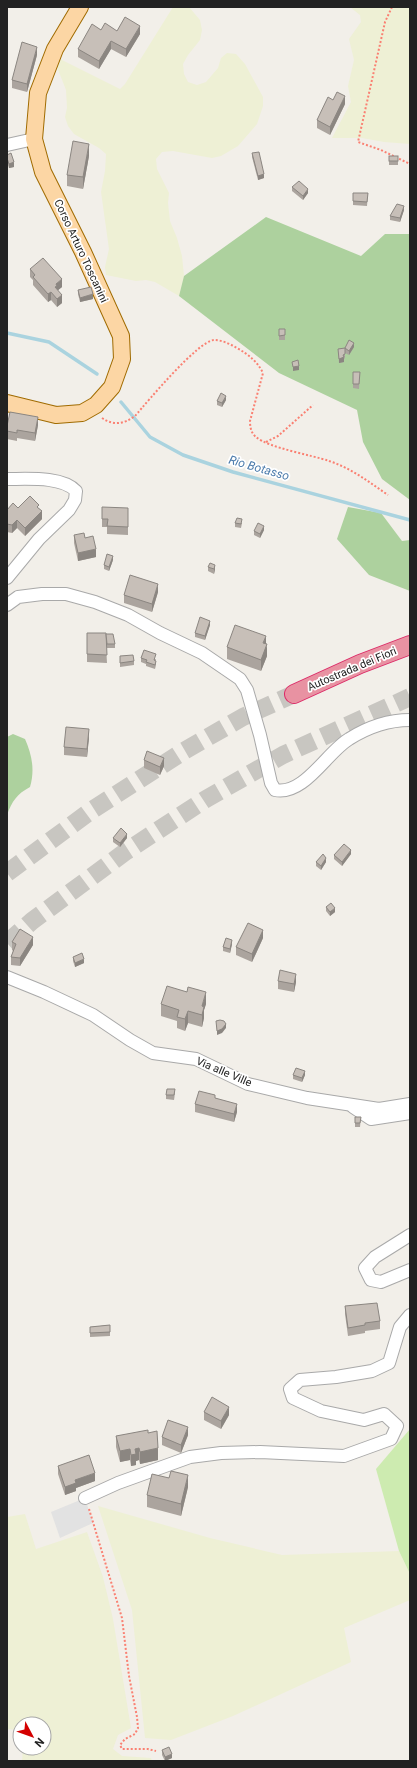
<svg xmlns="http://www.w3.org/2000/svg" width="417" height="1768" font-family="Roboto,sans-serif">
	<rect width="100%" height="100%" fill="#f2efe9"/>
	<g fill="#eef0d5">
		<path d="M173,7H189L200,20L202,30L200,40L188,55L183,64L184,74L188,82L197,85L206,82L218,68L221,58L227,53L236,54L245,64L263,97V106L257,124L238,146L221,156L212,158L173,151L162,152L156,159L157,169L169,193L168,203L170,221L177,238L182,256L184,276L179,296L155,282L146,280L136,281L106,275L105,267L109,249L101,192L105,171L106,154L99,148L74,134L68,126L65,117L67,108L66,90L57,67L60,59L120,89L125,84Z"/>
		<path d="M350,7H410V144L384,142L362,138H332L351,102L348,86L354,60L349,39L361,22L360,15Z"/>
		<path d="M98,1506L210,1538L282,1555L399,1551L410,1574V1600L344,1628L351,1662L233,1716L171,1740L145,1738L132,1610Z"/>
		<path d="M25,1514L36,1549L87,1532L103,1577L113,1619L131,1728L118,1735L113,1749L122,1756L151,1758L152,1761H22L23,1748H44V1724H20V1730L7,1729V1517Z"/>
	</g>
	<path fill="#cdebb0" d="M410,1429V1574L399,1551L376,1469Z"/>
	<g fill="#add19e">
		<path d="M266,217L361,256L385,234H410V500L382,479L363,442L357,410L279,373L179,296L184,276Z"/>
		<path d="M348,507L381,513L402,541L410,540V591L369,575L337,539Z"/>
		<path d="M13,734L25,739C32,755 35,770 30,787C17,794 12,801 7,815V737Z"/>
	</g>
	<path fill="#e2e2e2" d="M85,1498L93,1523L60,1538L51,1512Z"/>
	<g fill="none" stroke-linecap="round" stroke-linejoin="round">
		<g stroke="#aad3df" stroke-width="3.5">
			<path d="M7,333L49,342L97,374"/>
			<path d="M121,402L150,437L183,455L233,472L410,520"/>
		</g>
		<g stroke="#c8c6c1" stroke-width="18" stroke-dasharray="18 9" stroke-linecap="butt">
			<path d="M7,873L92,810L184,751L243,717L294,694"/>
			<path d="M7,943L32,921L125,852L206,799L283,755L410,697"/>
		</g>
		<defs>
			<g id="minor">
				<path d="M7,145L34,139"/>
				<path d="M7,479C27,479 62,476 76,491L75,500L69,510L39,539L7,578"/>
				<path d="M7,605L18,597L42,594H66L95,602L128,615L160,633L202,653L240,679L247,690L260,735L271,783L275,790C304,796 327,752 349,739C368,727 388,720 410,720"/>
				<path d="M7,977L44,992L93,1015L130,1040L153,1053L196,1059L248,1084L307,1098L379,1109L410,1104"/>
				<path d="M353,1107L371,1119L410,1113"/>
				<path d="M410,1235L375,1257L365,1268L371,1280L381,1282L410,1270"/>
				<path d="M85,1498L118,1483L190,1457L221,1453L260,1452L344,1456L391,1439L397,1426L384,1414L364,1420L321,1411L293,1398L290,1389L300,1380L336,1377L372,1371L389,1363L400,1327L410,1315"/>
			</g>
			<path id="major" d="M7,403L56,415L82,413L96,405L112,387L122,359L121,336L83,252L43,172L34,139L38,93L55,49L80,7"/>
			<path id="highway" d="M294,694L360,664L410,645"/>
		</defs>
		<use href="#minor" stroke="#a9a9a9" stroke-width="14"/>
		<use href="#major" stroke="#a06b00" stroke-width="18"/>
		<use href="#highway" stroke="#dc2a67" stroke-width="20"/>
		<g stroke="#fa8072" stroke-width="2" stroke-dasharray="2 2" stroke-linecap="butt">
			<path d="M392,7L385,22L358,142L381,150L410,164"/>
			<path d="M102,418C114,426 124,424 135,416C148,401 198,341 214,340C222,340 230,344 237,348C249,355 257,361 263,373L250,421C250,427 251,433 256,437C269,448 312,455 329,461C351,468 369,482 388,495"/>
			<path d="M266,442L278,436L313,405"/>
			<path d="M89,1509L122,1618L129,1676L137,1717L138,1728L135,1734L125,1739L120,1745L122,1749H148L156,1751"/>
		</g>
		<use href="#minor" stroke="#fff" stroke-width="12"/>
		<use href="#major" stroke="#fcd6a4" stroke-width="16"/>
		<use href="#highway" stroke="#e892a2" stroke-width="18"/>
	</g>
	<g fill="#aba49e">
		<path d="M101,30L117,31L140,34L126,57L111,49L99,69L78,57V49Z"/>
		<path d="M37,55L27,92L12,88V80Z"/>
		<path d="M333,100L345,104L330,135L317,128V120Z"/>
		<path d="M252,153L264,178L258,180L252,157Z"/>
		<path d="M7,155L14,167L9,168L7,162Z"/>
		<path d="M89,156L83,189L67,186V175Z"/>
		<rect x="389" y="156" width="9" height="9"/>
		<path d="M292,187L308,193L303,200L292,191Z"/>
		<path d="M353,193H368L367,206L353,205Z"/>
		<path d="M404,210L400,222L390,220V216Z"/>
		<path d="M30,269L62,287L58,290L62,303L57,307L51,300L48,302L33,285V280L30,277Z"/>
		<path d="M78,290L93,299L80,302L78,294Z"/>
		<rect x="279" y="329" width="6" height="11"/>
		<path d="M354,347L349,355L345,353V358L344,359V362L339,363L338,349Z"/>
		<path d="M353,372H360L359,389L353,388Z"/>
		<path d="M226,400L222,407L217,405V401Z"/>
		<path d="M38,425L35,441L17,438V441L7,439V426Z"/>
		<path d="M18,508H39L42,519L25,536L17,528L12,533L7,532V510Z"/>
		<path d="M128,516V535L107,534V527H102V519Z"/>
		<path d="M235,523H242L241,528L235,527Z"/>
		<path d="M264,530L260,538L254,535V531Z"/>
		<path d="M74,535L85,538L96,557L78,561L74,543Z"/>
		<path d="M113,560L109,571L104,569V565Z"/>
		<path d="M208,567L215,569L214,574L208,571Z"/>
		<path d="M158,592L152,612L124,603V595Z"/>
		<path d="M210,625L205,640L195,637V633Z"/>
		<path d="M87,633L115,644V648H107L106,645L107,663L87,662Z"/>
		<path d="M266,644L267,656L261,671L227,659V647Z"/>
		<path d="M120,656L134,661V665L120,667Z"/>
		<path d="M141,658L156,659L155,661L156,665L155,669L146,666V664L141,662Z"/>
		<path d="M89,737L87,757L64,755V747Z"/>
		<path d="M144,760L164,766L160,775L144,768Z"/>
		<path d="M113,838H127L120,847L113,842Z"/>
		<path d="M351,854L342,866L334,859V855Z"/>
		<path d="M316,862H326L321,870L316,866Z"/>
		<path d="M326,907L335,912L330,916L326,911Z"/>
		<path d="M263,938L252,962L236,955V947Z"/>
		<path d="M12,942L33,945L20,966L11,965V957L13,951L12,950Z"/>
		<path d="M232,944L230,953L223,951V947Z"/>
		<path d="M73,957L84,963L75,967L73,961Z"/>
		<path d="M278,981L296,982L294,992L278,989Z"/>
		<path d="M161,1004H206L204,1010V1018L202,1027L188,1023L185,1031L177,1028V1021L161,1016Z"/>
		<path d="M293,1075H305L302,1082L293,1079Z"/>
		<path d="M175,1093L174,1100L166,1099V1095Z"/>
		<path d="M215,1099L237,1112L234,1122L195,1112V1104Z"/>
		<path d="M355,1117H361L360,1127H355Z"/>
		<path d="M345,1306L380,1321V1329L365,1331V1333L348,1336L345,1314Z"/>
		<path d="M110,1325V1336L90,1337V1327Z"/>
		<path d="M204,1412L229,1415L221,1429L204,1420Z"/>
		<path d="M148,1433L158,1460L140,1464L139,1460L136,1461V1465L131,1466L130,1460L120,1462L116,1447V1436Z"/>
		<path d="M188,1435L181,1453L162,1445V1437Z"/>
		<path d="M58,1466L95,1481L76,1488V1491L65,1495L58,1474Z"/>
		<path d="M169,1478L188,1487L181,1516L147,1507V1495Z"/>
		<path d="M162,1750L172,1758L165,1761L162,1755Z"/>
	</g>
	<g fill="#8b8681">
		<path d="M140,26V34L126,57V49Z"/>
		<path d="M111,41V49L99,69V61Z"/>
		<path d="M37,47V55L27,92V84Z"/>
		<path d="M345,96V104L330,135V127Z"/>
		<path d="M89,144V156L83,189V177Z"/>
		<path d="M14,162V167L9,168V164Z"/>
		<path d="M264,174V178L258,180V176Z"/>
		<path d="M308,189V193L303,200V196Z"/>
		<path d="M404,206V210L400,222V218Z"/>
		<path d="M62,279V287L57,291L55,295L56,284Z"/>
		<path d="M51,292V300L48,302V294Z"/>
		<path d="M93,294V299L80,302V298Z"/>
		<path d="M62,295V303L57,307V299Z"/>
		<path d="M354,343V347L349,355V351Z"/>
		<path d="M344,357V362L339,363V359Z"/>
		<path d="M299,366V370L293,371V367Z"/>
		<path d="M226,396V400L222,407V403Z"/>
		<path d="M38,417V425L35,441V433Z"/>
		<path d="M42,511V519L25,536V528Z"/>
		<path d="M17,520V528L12,533V525Z"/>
		<path d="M264,526V530L260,538V534Z"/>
		<path d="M96,549V557L78,561V553Z"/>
		<path d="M113,556V560L109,571V567Z"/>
		<path d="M215,565V569L214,574V569Z"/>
		<path d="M158,584V592L152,612V604Z"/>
		<path d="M210,621V625L205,640V636Z"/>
		<path d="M266,636V648L267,644V656L261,671V660L263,643Z"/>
		<path d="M89,729V737L87,757V749Z"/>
		<path d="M164,758V766L160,775V767Z"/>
		<path d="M127,834V838L120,847V843Z"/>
		<path d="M351,850V854L342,866V862Z"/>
		<path d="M326,858V862L321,870V866Z"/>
		<path d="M335,908V912L330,916V912Z"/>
		<path d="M263,930V938L252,962V954Z"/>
		<path d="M33,937V945L20,966V958Z"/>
		<path d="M232,940V944L230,953V949Z"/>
		<path d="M84,959V963L75,967V963Z"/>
		<path d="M296,974V982L294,992V984Z"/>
		<path d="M206,992V1004L204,1010V1018L202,1027V1006Z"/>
		<path d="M188,1011V1023L185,1031V1019Z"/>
		<path d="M226,1024V1028L222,1033L217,1035V1031Z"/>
		<path d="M305,1071V1075L302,1082V1078Z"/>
		<path d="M237,1104V1112L234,1122V1114Z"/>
		<path d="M229,1407V1415L221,1429V1421Z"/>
		<path d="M188,1427V1435L181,1453V1445Z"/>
		<path d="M139,1448V1460L136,1461V1465L131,1466V1455L135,1449Z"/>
		<path d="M158,1448V1460L140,1464V1452Z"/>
		<path d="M130,1449V1460L120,1462V1451Z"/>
		<path d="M95,1473V1481L76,1488V1491L65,1495V1487L75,1480Z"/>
		<path d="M188,1475V1487L181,1516V1504Z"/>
		<path d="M172,1754V1758L165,1761V1757Z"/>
	</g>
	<g fill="#c7bfb8" stroke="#8b8681">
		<path d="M125,17L140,26L126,49L111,41L99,61L78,49L92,24L101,30L105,23L117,31Z"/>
		<path d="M22,42L37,47L27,84L12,80Z"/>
		<path d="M337,92L345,96L330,127L317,120L328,97L333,100Z"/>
		<path d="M73,141L89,144L83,177L67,175Z"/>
		<path d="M259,152L264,174L258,176L252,153Z"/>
		<path d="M11,153L14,162L9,164L7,158V155Z"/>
		<rect x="389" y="156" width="9" height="5"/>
		<path d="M299,181L308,189L303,196L292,187Z"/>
		<path d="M353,193H368L367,202L353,201Z"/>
		<path d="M397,204L404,206L400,218L390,216Z"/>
		<path d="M43,258L62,279L56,284L57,286L55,287L62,295L57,299L51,292L48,294L33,277L35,275L30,269Z"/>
		<path d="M91,287L93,294L80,298L78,290Z"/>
		<path d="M279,329H285V335L279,336Z"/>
		<path d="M349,340L354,343L349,351L345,348Z"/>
		<path d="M345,348V354L343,355L344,357L339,359L338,349Z"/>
		<path d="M298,360L299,366L293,367L292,362Z"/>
		<path d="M353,372H360L359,384H353Z"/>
		<path d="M221,393L226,396L222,403L217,401Z"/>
		<path d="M10,412L38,417L35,433L17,430V433L7,431V426Z"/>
		<path d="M30,496L39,505L37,507L42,511L25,528L17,520L12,525L7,524V510L13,503L18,508Z"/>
		<path d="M102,507L128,508V527L107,526L108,519H102Z"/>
		<path d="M237,518L242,519L241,524L235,523Z"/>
		<path d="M258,523L264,526L260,534L254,531Z"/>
		<path d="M84,533L85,538L93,536L96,549L78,553L74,535Z"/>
		<path d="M107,554L113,556L109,567L104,565Z"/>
		<path d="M210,563L215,565L214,569L208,567Z"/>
		<path d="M130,575L158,584L152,604L124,595Z"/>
		<path d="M200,617L210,621L205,636L195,633Z"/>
		<path d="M235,625L266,636L263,643L267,644L261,660L227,647Z"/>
		<path d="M87,633H106L107,655L87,654Z"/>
		<path d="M106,634H113L115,644H107Z"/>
		<path d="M144,650L156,654L154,660L156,661L155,665L146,662L147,660L141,658Z"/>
		<path d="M133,655L134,661L120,663V656Z"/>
		<path d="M66,727L89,729L87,749L64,747Z"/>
		<path d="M147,751L164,758L160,767L144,760Z"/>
		<path d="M121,828L127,834L120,843L113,838Z"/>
		<path d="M344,844L351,850L342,862L334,855Z"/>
		<path d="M323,854L326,858L321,866L316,862Z"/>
		<path d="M331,903L335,908L330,912L326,907Z"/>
		<path d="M248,923L263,930L252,954L236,947Z"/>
		<path d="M20,929L33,937L20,958L11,957L16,944L12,942Z"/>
		<path d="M226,938L232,940L230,949L223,947Z"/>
		<path d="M82,953L84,959L75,963L73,957Z"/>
		<path d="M280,970L296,974L294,984L278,981Z"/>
		<path d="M167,986L187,992L188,987L206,992L202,1006L204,1007L202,1015L188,1011L185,1019L177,1017L179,1010L161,1004Z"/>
		<path d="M220,1020L224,1021L226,1024L222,1029L217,1031L216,1021Z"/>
		<path d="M296,1068L305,1071L302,1078L293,1075Z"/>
		<path d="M167,1089H175L174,1095H166Z"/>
		<path d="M199,1091L215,1095V1098L237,1104L234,1114L195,1104Z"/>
		<path d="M355,1117H361L360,1123H355Z"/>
		<path d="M377,1303L380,1321L365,1323V1325L348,1328L345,1306Z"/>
		<path d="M110,1325V1332L90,1333V1327Z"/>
		<path d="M212,1397L229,1407L221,1421L204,1412Z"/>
		<path d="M168,1420L188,1427L181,1445L162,1437Z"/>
		<path d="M148,1430V1433L157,1431L158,1448L140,1452L139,1448L135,1449L136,1454L131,1455L130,1449L120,1451L116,1436Z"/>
		<path d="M89,1455L95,1473L75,1480L76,1483L65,1487L58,1466Z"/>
		<path d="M171,1471L188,1475L181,1504L147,1495L152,1474L169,1478Z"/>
		<path d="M169,1747L172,1754L165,1757L162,1750Z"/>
	</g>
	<g text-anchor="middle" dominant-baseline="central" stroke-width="3.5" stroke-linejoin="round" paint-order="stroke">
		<g font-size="11" fill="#222" stroke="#fff">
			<text transform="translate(81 251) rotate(65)">Corso Arturo Toscanini</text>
			<text transform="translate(352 669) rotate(-23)">Autostrada dei Fiori</text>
			<text transform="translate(224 1072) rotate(23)">Via alle Ville</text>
		</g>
		<g font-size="12" font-style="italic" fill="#4a7aab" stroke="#fff">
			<text transform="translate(259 468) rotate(16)">Rio Botasso</text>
		</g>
	</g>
	<rect width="417" height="1768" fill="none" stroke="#222222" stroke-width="16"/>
	<g transform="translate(32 1736) rotate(131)"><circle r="19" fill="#ffffff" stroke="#a7a7a7"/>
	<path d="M0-3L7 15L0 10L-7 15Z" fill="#d40000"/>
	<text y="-6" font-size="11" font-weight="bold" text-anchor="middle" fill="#222222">N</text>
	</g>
</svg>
